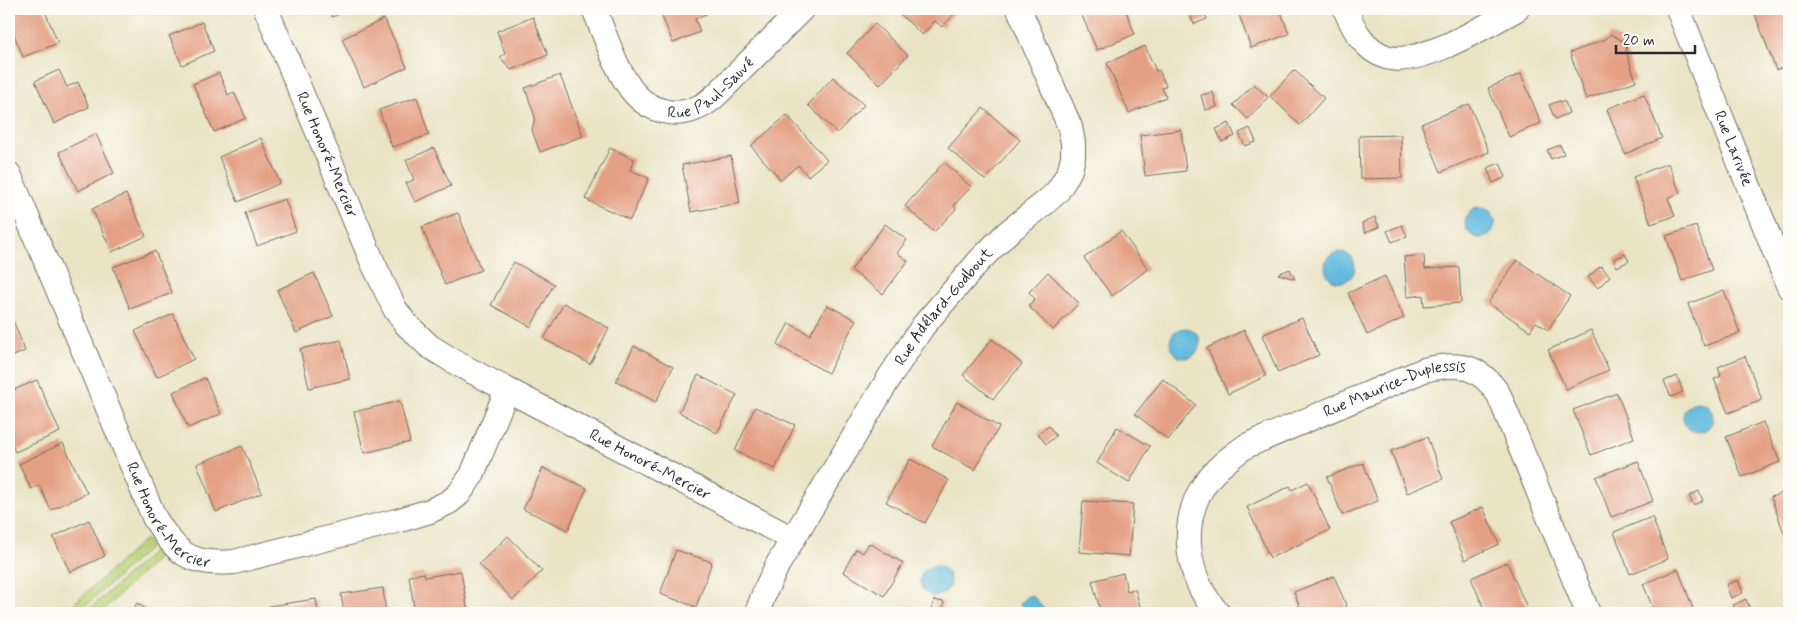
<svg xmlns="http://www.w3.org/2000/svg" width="1798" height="622" font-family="Mynerve,sans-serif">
	<rect width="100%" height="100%" fill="#fdfcf7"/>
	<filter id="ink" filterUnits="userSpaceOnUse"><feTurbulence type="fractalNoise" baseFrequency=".02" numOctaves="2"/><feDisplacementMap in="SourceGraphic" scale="10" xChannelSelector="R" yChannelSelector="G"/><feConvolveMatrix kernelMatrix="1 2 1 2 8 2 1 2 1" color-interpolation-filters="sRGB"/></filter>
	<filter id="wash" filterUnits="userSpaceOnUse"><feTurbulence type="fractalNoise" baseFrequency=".0096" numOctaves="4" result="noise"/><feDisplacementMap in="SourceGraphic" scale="20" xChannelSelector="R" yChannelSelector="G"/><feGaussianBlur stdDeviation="1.12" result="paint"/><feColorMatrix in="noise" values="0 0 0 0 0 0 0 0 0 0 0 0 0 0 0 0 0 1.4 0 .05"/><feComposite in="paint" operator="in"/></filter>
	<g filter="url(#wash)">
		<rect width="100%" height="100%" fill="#eae4c5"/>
		<g fill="#b7d075" stroke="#717e50">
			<path d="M145,539L151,547L77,613H64Z"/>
			<path d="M154,551L159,557L100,613H85Z"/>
		</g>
		<g fill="#5fb9dd" stroke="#457284">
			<circle cx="1480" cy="223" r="15"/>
			<circle cx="1340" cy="267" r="15"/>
			<circle cx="1185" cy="343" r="15"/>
			<circle cx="1698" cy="417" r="15"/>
			<circle cx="935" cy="581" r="15"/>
			<path d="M1028,596H1033L1047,613H1025L1020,603Z"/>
		</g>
		<g id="blocks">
			<g fill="#e4a084">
				<path d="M14,9H44L58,43L23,57L9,22V11Z"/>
				<path d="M329,9H352L332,17Z"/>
				<path d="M659,9H704L706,14L695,19L700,32L673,43Z"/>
				<path d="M899,9H959L942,27L935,21L922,35L897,11Z"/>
				<path d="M1079,9H1125L1135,34L1097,50Z"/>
				<path d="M1191,9H1203L1207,19L1194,24L1188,10Z"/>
				<path d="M1237,9H1280L1289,34L1251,48Z"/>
				<path d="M1753,9H1789V65L1776,70Z"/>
				<path d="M533,17L548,55L511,70L500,57L505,54L497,31Z"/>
				<path d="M384,19L407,67L364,87L342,39Z"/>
				<path d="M202,22L214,51L182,65L169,36Z"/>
				<path d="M875,24L908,55L880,85L847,53Z"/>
				<path d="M1611,34L1627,44L1626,51L1636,81L1586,99L1570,53L1606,39Z"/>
				<path d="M1145,46L1156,71L1159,70L1166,86L1162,88L1166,97L1129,113L1107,63Z"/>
				<path d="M59,70L67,87L78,82L89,107L54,124L35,81Z"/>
				<path d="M1294,70L1324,98L1300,125L1270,96Z"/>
				<path d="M219,73L228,95L234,92L246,118L214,132L193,84Z"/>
				<path d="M1521,74L1541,123L1509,137L1488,88Z"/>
				<path d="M560,75L583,136L540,152L532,130L535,117L525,88Z"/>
				<path d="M833,77L864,105L837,133L808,105Z"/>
				<path d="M1254,84L1268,97L1248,119L1233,105Z"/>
				<path d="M1213,92L1217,107L1205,110L1201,95Z"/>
				<path d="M1644,94L1662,138L1625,154L1607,109Z"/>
				<path d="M417,97L429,135L392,147L379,110Z"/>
				<path d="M1559,101L1565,102L1569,113L1555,119L1549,105Z"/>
				<path d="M1469,104L1489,152L1441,172L1421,124Z"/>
				<path d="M983,108L1020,140L985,180L948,148Z"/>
				<path d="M787,115L827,160L808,176L798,165L781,180L751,146Z"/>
				<path d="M1229,123L1235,136L1222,142L1216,129Z"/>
				<path d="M1250,128L1256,142L1245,146L1239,133Z"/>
				<path d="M1181,130L1186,171L1145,176L1140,135Z"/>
				<path d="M96,134L114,173L78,191L59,152Z"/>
				<path d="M1401,135L1402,178L1360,179L1359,136Z"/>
				<path d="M261,138L280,183L238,202L219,157Z"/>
				<path d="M1560,145L1564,154L1551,159L1547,150Z"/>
				<path d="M434,148L451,186L415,202L406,183L414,180L406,160Z"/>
				<path d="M610,148L634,159L630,170L649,178L630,220L585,199Z"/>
				<path d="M731,156L740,203L691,212L682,165Z"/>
				<path d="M944,162L971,187L954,205L956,209L934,232L905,206Z"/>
				<path d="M1500,163L1506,177L1493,183L1487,168Z"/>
				<path d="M1668,163L1680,193L1668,198L1675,216L1651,224L1633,177Z"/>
				<path d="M126,194L146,236L112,252L92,209Z"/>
				<path d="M285,199L296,231L257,246L245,213Z"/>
				<path d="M458,213L481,270L445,285L422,227Z"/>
				<path d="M1375,217L1379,227L1365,233L1362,223Z"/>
				<path d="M885,224L907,240L897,253L908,261L883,294L851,270Z"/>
				<path d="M1402,225L1407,236L1392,242L1387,231Z"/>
				<path d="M1696,226L1712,270L1682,281L1666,236Z"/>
				<path d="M1121,231L1148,269L1112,296L1084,258Z"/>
				<path d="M155,251L172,293L130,309L113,267Z"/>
				<path d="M1625,254L1629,261L1617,267L1614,259Z"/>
				<path d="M1424,255L1425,269L1459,267L1461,303L1424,306L1423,295L1407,297L1404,257Z"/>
				<path d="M1517,260L1570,296L1548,330L1536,322L1530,331L1488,303Z"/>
				<path d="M514,262L554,284L531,327L491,305Z"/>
				<path d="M1601,266L1610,276L1598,288L1588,277Z"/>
				<path d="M1290,269L1295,279L1278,274Z"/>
				<path d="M1048,272L1079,303L1053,330L1028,306L1035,299L1029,292Z"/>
				<path d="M314,273L333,316L296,333L277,290Z"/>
				<path d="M1385,276L1404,318L1367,335L1348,293Z"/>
				<path d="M1724,290L1740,333L1704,346L1688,304Z"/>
				<path d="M564,303L609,328L590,364L544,339Z"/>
				<path d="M827,305L856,320L828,373L777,345L789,323L810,335Z"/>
				<path d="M9,310L25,351L9,358Z"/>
				<path d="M173,314L194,359L157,377L135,331Z"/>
				<path d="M1302,318L1319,355L1278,373L1262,335Z"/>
				<path d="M1244,330L1266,376L1228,394L1207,348Z"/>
				<path d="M1591,330L1609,370L1566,389L1548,350Z"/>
				<path d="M992,339L1022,364L993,399L963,375Z"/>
				<path d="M341,340L350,379L309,388L300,349Z"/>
				<path d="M634,346L673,367L656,402L616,381Z"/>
				<path d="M1745,356L1762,400L1728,413L1714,379L1721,376L1718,367Z"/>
				<path d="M698,375L737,395L717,433L679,412Z"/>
				<path d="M1677,376L1683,392L1671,397L1664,381Z"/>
				<path d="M205,378L221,414L188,428L173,392Z"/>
				<path d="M1163,379L1196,405L1168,440L1135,414Z"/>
				<path d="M37,380L60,432L15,452L9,437V392Z"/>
				<path d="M1617,393L1634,438L1591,455L1573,410Z"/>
				<path d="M400,401L410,442L364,453L354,412Z"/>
				<path d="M957,402L999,427L975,470L932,446Z"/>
				<path d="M755,407L795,425L775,469L735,451Z"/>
				<path d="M1763,422L1780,462L1742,477L1726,437Z"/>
				<path d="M1049,426L1056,436L1046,444L1038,434Z"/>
				<path d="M1117,427L1150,446L1129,483L1097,463Z"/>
				<path d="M1427,437L1443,479L1407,493L1391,451Z"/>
				<path d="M63,443L87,493L51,510L39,485L31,489L19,464Z"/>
				<path d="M242,446L262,493L216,512L197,464Z"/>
				<path d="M910,459L949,480L925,523L886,502Z"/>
				<path d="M1638,461L1653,501L1611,517L1596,477Z"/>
				<path d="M1363,463L1378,501L1342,515L1327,477Z"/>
				<path d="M543,468L587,488L568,530L523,509Z"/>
				<path d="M1308,482L1330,530L1270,558L1247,507L1290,486L1292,490Z"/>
				<path d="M1699,491L1703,501L1693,505L1689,496Z"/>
				<path d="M1789,491V540L1787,541L1771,497Z"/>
				<path d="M1083,501L1133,504L1129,556L1079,552Z"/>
				<path d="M1483,507L1499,544L1465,560L1449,522Z"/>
				<path d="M1652,517L1668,559L1630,574L1614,532Z"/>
				<path d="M89,520L105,556L70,572L53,537Z"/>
				<path d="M508,536L542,571L513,600L479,564Z"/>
				<path d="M869,543L903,563L884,596L843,572L856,549L863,553Z"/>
				<path d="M676,550L712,562L696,607L660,594Z"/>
				<path d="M1507,562L1527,608L1516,613H1486L1471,578Z"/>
				<path d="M1678,569L1694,611L1689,613H1655L1643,584Z"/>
				<path d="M461,571L468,613H415L409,576L424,573L425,577Z"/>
				<path d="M1123,573L1127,591L1135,589L1142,613H1101L1092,581Z"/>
				<path d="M1334,576L1348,610L1339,613H1302L1294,592Z"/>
				<path d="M1738,580L1743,593L1731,598L1726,585Z"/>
				<path d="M383,588L386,613H344L341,594Z"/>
				<path d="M316,599L318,613H270L269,606Z"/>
				<path d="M1746,599L1751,612L1737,613L1733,605Z"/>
				<path d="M934,600L944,602L942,613L932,611Z"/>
				<path d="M137,603L152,613H131Z"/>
			</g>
		</g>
	</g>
	<g filter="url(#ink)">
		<use href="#blocks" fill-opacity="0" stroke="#6e6c61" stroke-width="1"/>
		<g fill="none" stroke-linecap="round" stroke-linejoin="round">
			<defs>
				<g id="minor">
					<path id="s1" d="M266,9L373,263L395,309L406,324L429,346L458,364L793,539"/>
					<path id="s2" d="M594,9C605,34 617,74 635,94C650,111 676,118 697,108C712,102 724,87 735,76C757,54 780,31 802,9"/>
					<path d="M1345,9C1354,29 1363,49 1386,57C1418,68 1489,24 1517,9"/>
					<path id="s3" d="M1678,9L1789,287"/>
					<path id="s4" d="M9,174L154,517C176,553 189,566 234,562L400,520L430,511L449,502L459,494L472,475L507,390"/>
					<path id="s5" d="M757,613L765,591L778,564L889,378L923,326L980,260L1007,233L1046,202L1057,192L1064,181L1070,170L1073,157V143L1070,127L1019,9"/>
					<path id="s6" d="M1218,613C1186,578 1178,522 1206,482C1217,467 1232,456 1246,446L1424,370C1458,362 1479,364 1499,395L1588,613"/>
				</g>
			</defs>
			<use href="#minor" stroke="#6e6c61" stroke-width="26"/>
			<use href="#minor" stroke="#fff" stroke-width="24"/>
		</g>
	</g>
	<g text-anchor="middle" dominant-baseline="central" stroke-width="4.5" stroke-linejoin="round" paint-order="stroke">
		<g font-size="16" fill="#2b2b2b" stroke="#fdfcf7">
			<text stroke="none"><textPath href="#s2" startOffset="184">Rue Paul-Sauvé</textPath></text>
			<text stroke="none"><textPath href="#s3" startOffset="150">Rue Larivée</textPath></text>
			<text stroke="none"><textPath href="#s1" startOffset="158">Rue Honoré-Mercier</textPath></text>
			<text stroke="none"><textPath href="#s5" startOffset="360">Rue Adélard-Godbout</textPath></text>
			<text stroke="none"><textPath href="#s6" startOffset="356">Rue Maurice-Duplessis</textPath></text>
			<text stroke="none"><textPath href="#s1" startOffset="628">Rue Honoré-Mercier</textPath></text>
			<text stroke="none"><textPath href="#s4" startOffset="381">Rue Honoré-Mercier</textPath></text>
		</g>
	</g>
	<rect width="1798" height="622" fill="none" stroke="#fdfcf7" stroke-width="30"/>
	<path d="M1616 45v8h79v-8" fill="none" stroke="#2b2b2b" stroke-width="2.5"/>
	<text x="1623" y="45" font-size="15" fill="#2b2b2b" stroke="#fdfcf7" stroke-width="4" paint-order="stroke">20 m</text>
</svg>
